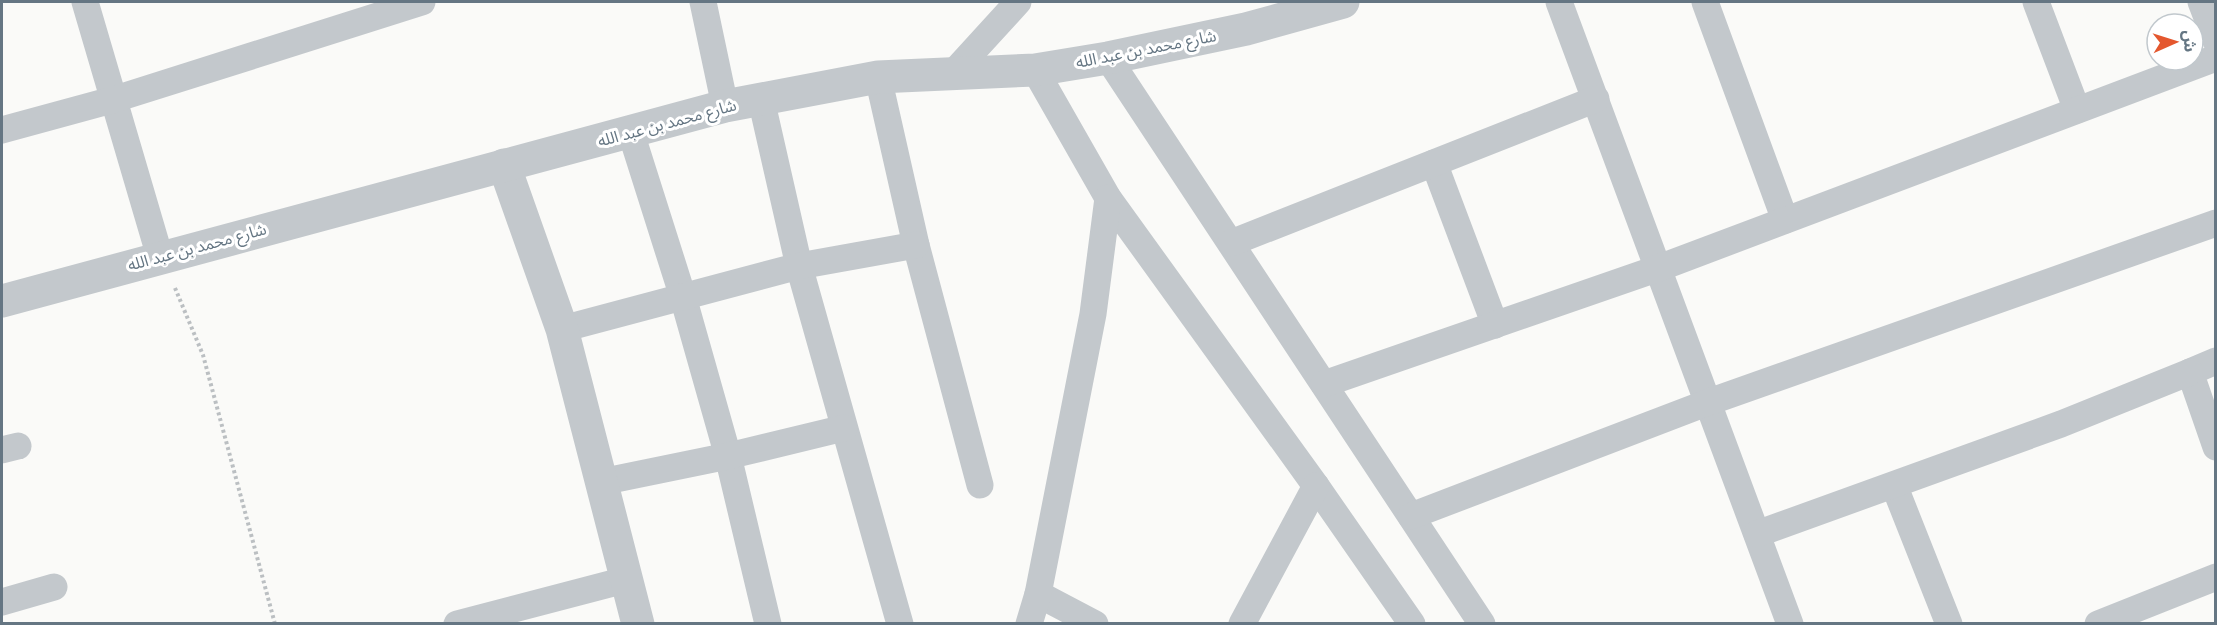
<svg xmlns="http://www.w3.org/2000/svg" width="2217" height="625" font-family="'Space Grotesk','Noto Sans Arabic',sans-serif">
	<rect width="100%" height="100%" fill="#fafaf8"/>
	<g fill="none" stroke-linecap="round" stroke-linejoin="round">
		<path stroke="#bbbfc2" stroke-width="4" stroke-dasharray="3 3" stroke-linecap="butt" d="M175,288L203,355L275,624"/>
		<g stroke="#c3c8cc" stroke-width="27">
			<path d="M85,2L160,257"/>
			<path d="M703,2L725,106"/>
			<path d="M1559,2L1790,624"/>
			<path d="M1705,2L1785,220"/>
			<path d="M2036,2L2077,110"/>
			<path d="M2201,2L2216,41"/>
			<path d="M1108,58L1482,624"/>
			<path d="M1035,70L1108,198L1316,486L1412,624"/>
			<path d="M954,72L1018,2"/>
			<path d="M878,77L916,245L980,485"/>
			<path d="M761,99L799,266L900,624"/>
			<path d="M2,130L112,100L422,2"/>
			<path d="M631,133L683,297L728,456L768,624"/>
			<path d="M1434,163L1495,325"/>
			<path d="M1231,243L1596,99"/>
			<path d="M562,329L799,266L916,245"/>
			<path d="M2216,361L2190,372L2216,447"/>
			<path d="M1324,384L1659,268L2216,58"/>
			<path d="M2,450L18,446"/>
			<path d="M601,482L728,456L844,428"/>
			<path d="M1894,485L1949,624"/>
			<path d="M1411,516L1709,402L2216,223"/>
			<path d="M1757,534L2061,424L2190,372"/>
			<path d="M1038,594L1095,624"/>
			<path d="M2,602L54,587"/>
			<path d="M457,624L625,580"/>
			<path d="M1029,624L1038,594L1093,314L1108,198"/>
			<path d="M1242,624L1316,486"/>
			<path d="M2098,624L2216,577"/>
		</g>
		<g stroke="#c3c8cc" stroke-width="33">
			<path d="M504,165L562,329L638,624"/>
			<path d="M2,301L725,106L878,77L1035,70L1108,58L1246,29L1343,2"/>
		</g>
	</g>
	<g text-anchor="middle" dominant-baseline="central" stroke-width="6" stroke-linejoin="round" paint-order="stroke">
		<g font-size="16" fill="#657683" stroke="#fff">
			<text transform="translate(1146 49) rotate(-11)">شارع محمد بن عبد الله</text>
			<text transform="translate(667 123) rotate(-15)">شارع محمد بن عبد الله</text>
			<text transform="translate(197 247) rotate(-15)">شارع محمد بن عبد الله</text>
		</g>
	</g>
	<rect width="2217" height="625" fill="none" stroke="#657683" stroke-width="6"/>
	<g transform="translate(2175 42) rotate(87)"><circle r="28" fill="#ffffff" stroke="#c1c8cd" stroke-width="1.5"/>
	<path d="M0-4.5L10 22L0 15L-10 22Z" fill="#e4572e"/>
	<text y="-9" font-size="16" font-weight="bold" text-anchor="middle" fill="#657683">ش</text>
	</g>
</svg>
